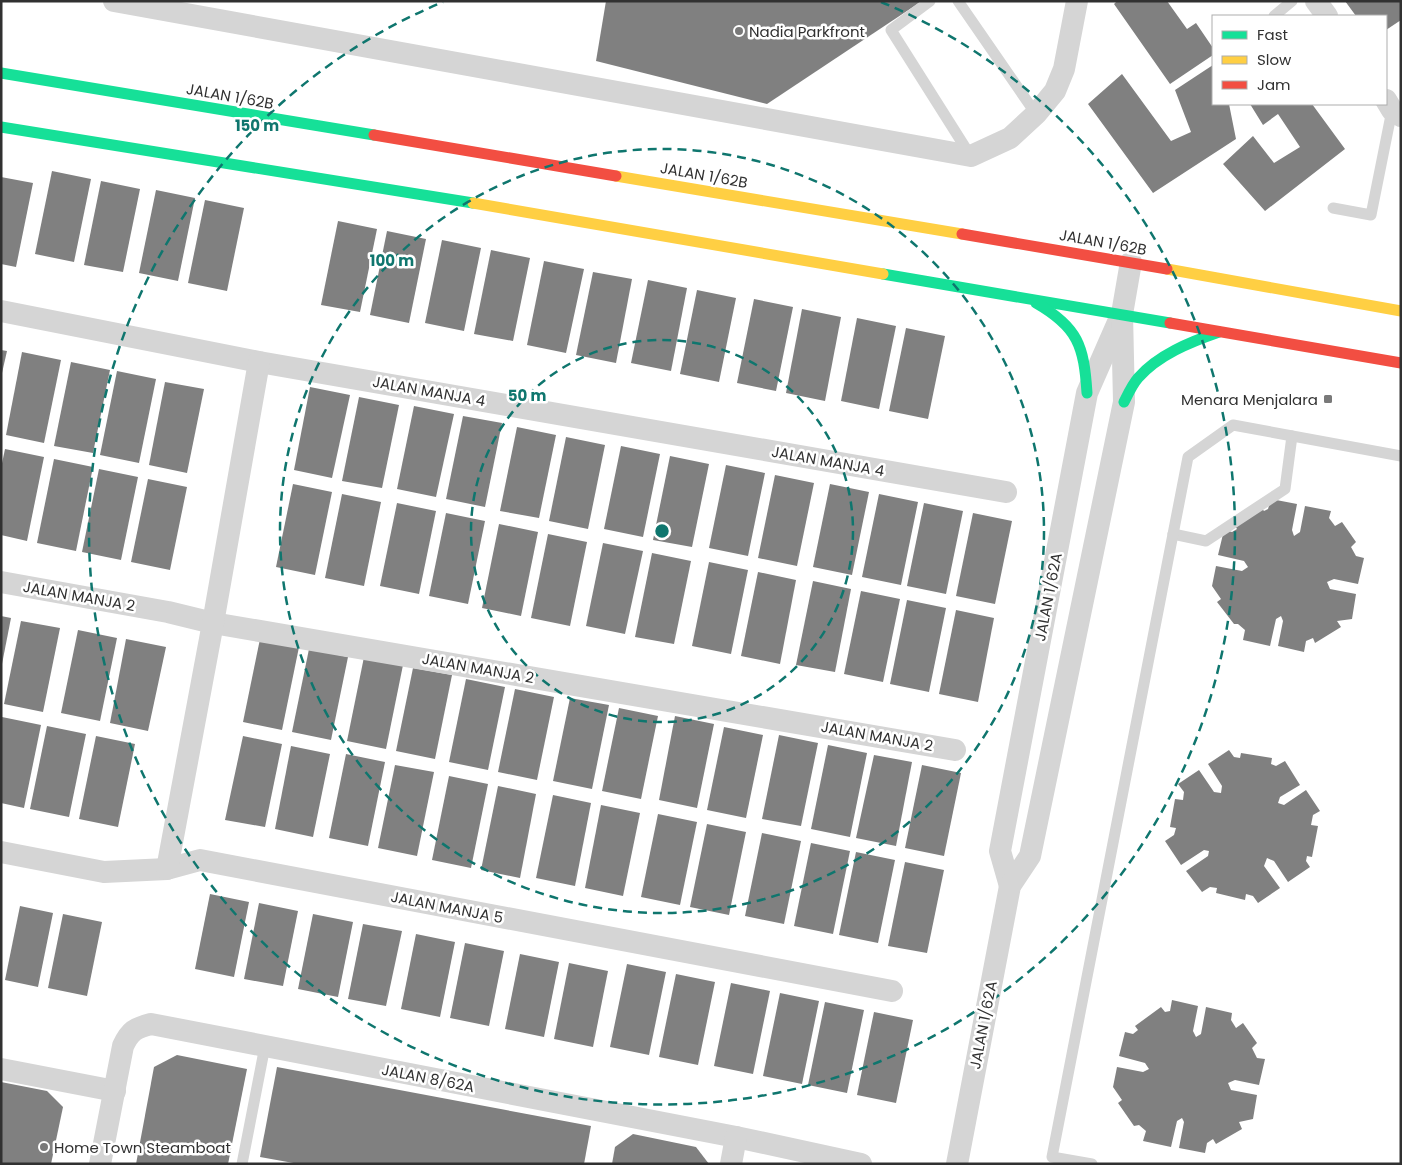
<svg xmlns="http://www.w3.org/2000/svg" width="1402" height="1165" font-family="Poppins,sans-serif">
	<rect width="100%" height="100%" fill="#fff"/>
	<g fill="#808080">
		<path d="M606,1H922L767,104L596,61Z"/>
		<path d="M1117,1H1167L1187,29L1196,23L1213,48V55L1170,84L1114,4Z"/>
		<path d="M1345,1H1401V20L1386,30V16H1356Z"/>
		<path d="M1213,65V104H1229L1236,139L1153,193L1088,104L1122,74L1171,141L1191,132L1175,90Z"/>
		<path d="M1250,104H1312L1345,149L1265,211L1223,164L1253,136L1274,163L1300,147L1278,114L1263,125Z"/>
		<path d="M52,171L91,179L74,262L35,254Z"/>
		<path d="M1,177L33,183L16,267L1,264Z"/>
		<path d="M101,181L140,189L123,272L84,265Z"/>
		<path d="M156,190L195,198L178,281L139,273Z"/>
		<path d="M205,200L244,208L227,291L188,283Z"/>
		<path d="M338,221L377,229L360,312L321,305Z"/>
		<path d="M387,231L426,239L409,323L370,315Z"/>
		<path d="M442,240L481,248L464,331L425,323Z"/>
		<path d="M491,250L530,258L513,341L474,334Z"/>
		<path d="M544,261L584,269L566,353L527,345Z"/>
		<path d="M593,272L632,279L616,363L576,355Z"/>
		<path d="M648,280L687,288L671,371L631,363Z"/>
		<path d="M697,290L736,298L719,382L680,374Z"/>
		<path d="M754,299L793,307L776,391L737,383Z"/>
		<path d="M802,309L841,317L825,401L786,393Z"/>
		<path d="M857,318L896,326L879,409L841,401Z"/>
		<path d="M906,328L945,336L928,419L889,411Z"/>
		<path d="M1,350L7,351L2,373H1Z"/>
		<path d="M22,352L61,360L44,443L6,435Z"/>
		<path d="M71,362L110,370L93,453L54,446Z"/>
		<path d="M117,371L156,379L139,463L100,455Z"/>
		<path d="M165,382L204,389L187,473L149,465Z"/>
		<path d="M310,387L350,395L332,478L294,470Z"/>
		<path d="M359,397L399,405L382,488L342,481Z"/>
		<path d="M414,406L454,414L436,497L397,489Z"/>
		<path d="M463,416L502,423L485,507L446,499Z"/>
		<path d="M517,427L556,435L539,518L500,511Z"/>
		<path d="M566,437L605,445L588,529L549,521Z"/>
		<path d="M621,446L660,454L643,537L604,529Z"/>
		<path d="M5,449L44,457L27,541L1,535V468Z"/>
		<path d="M670,456L709,464L692,547L653,540Z"/>
		<path d="M54,459L93,467L76,551L37,543Z"/>
		<path d="M726,465L765,473L748,556L709,548Z"/>
		<path d="M99,469L138,477L121,560L82,552Z"/>
		<path d="M775,475L814,483L797,566L758,558Z"/>
		<path d="M148,479L187,487L170,570L131,562Z"/>
		<path d="M293,484L332,492L315,575L276,567Z"/>
		<path d="M830,484L869,492L852,575L813,567Z"/>
		<path d="M342,494L381,502L364,586L325,578Z"/>
		<path d="M879,494L918,502L901,585L862,577Z"/>
		<path d="M1271,499L1297,504L1292,530L1294,536L1300,532L1305,506L1331,511L1329,518L1335,526L1342,522L1356,542L1351,547L1356,556L1364,558L1358,584L1334,579L1327,582L1330,589L1356,594L1352,619L1337,621L1341,627L1315,643L1313,638L1306,641L1304,652L1278,646L1283,621L1281,616L1276,619L1270,646L1243,640L1245,630L1238,624H1234L1217,602L1221,599L1212,586L1216,566L1242,571L1248,567L1244,561L1218,555L1224,530L1232,532L1237,529L1234,524L1260,506L1264,511L1268,509Z"/>
		<path d="M397,503L436,511L419,594L380,586Z"/>
		<path d="M924,503L963,511L946,594L907,586Z"/>
		<path d="M446,513L485,521L468,604L429,596Z"/>
		<path d="M973,513L1012,521L995,604L956,596Z"/>
		<path d="M499,524L538,532L521,616L482,608Z"/>
		<path d="M548,534L587,542L570,626L531,618Z"/>
		<path d="M603,543L643,551L625,634L586,626Z"/>
		<path d="M652,553L691,561L674,644L635,637Z"/>
		<path d="M709,562L748,570L731,654L692,646Z"/>
		<path d="M758,572L796,580L780,664L741,656Z"/>
		<path d="M813,581L851,589L835,672L796,665Z"/>
		<path d="M861,591L900,599L883,682L844,674Z"/>
		<path d="M907,600L946,608L929,692L890,684Z"/>
		<path d="M956,610L994,618L978,702L939,694Z"/>
		<path d="M1,616L11,618L2,664H1Z"/>
		<path d="M21,621L60,628L43,712L4,704Z"/>
		<path d="M78,630L117,638L100,721L61,713Z"/>
		<path d="M126,639L166,647L148,731L110,723Z"/>
		<path d="M260,639L299,647L282,730L243,722Z"/>
		<path d="M309,649L348,657L331,740L292,732Z"/>
		<path d="M364,657L403,665L386,749L347,741Z"/>
		<path d="M413,668L452,675L435,759L396,751Z"/>
		<path d="M466,679L505,687L488,770L449,762Z"/>
		<path d="M515,689L554,697L537,780L498,772Z"/>
		<path d="M570,698L609,705L592,789L553,781Z"/>
		<path d="M619,708L658,716L641,799L602,791Z"/>
		<path d="M675,716L714,724L697,808L659,800Z"/>
		<path d="M2,717L41,725L24,808L1,803Z"/>
		<path d="M47,726L86,734L69,817L30,809Z"/>
		<path d="M724,727L763,735L746,818L707,810Z"/>
		<path d="M779,735L818,743L801,826L762,819Z"/>
		<path d="M96,736L135,744L118,827L79,819Z"/>
		<path d="M243,736L282,744L265,827L225,820Z"/>
		<path d="M828,745L867,753L850,837L811,829Z"/>
		<path d="M291,746L330,754L313,837L275,829Z"/>
		<path d="M1229,750L1234,757L1240,758L1241,753L1272,758L1271,764L1276,766L1285,761L1300,785L1280,797L1278,803L1284,805L1306,790L1320,811L1313,815L1311,825L1318,826L1312,857L1307,856L1306,861L1310,867L1288,882L1274,861L1267,858L1264,866L1280,888L1258,903L1253,896L1246,894L1245,900L1216,893L1217,888L1210,887L1202,892L1186,871L1208,856L1209,851L1204,850L1181,865L1165,841L1174,835L1176,828L1170,827L1175,799L1183,800L1184,792L1178,784L1199,770L1214,792L1221,793L1222,786L1208,764Z"/>
		<path d="M346,754L385,762L368,846L329,838Z"/>
		<path d="M874,755L912,762L896,846L856,838Z"/>
		<path d="M395,765L434,772L417,856L378,848Z"/>
		<path d="M922,765L961,773L944,856L905,848Z"/>
		<path d="M449,776L488,784L471,868L432,860Z"/>
		<path d="M498,786L536,794L520,878L481,870Z"/>
		<path d="M553,795L591,803L575,886L536,878Z"/>
		<path d="M601,805L640,813L623,896L585,888Z"/>
		<path d="M658,814L697,822L680,905L641,897Z"/>
		<path d="M707,824L746,832L729,915L690,907Z"/>
		<path d="M762,833L801,841L784,924L745,916Z"/>
		<path d="M811,843L850,851L833,934L794,926Z"/>
		<path d="M856,852L895,860L878,943L839,935Z"/>
		<path d="M905,862L944,870L927,953L888,946Z"/>
		<path d="M210,894L249,902L234,977L195,969Z"/>
		<path d="M259,903L298,911L283,986L244,979Z"/>
		<path d="M20,906L53,913L38,987L5,980Z"/>
		<path d="M63,914L102,922L87,996L48,988Z"/>
		<path d="M313,914L353,922L338,997L298,989Z"/>
		<path d="M363,924L402,931L386,1006L348,999Z"/>
		<path d="M416,934L455,942L440,1017L401,1009Z"/>
		<path d="M465,943L504,951L489,1026L450,1018Z"/>
		<path d="M520,954L559,962L544,1037L505,1029Z"/>
		<path d="M569,963L608,971L593,1047L554,1039Z"/>
		<path d="M627,964L666,972L649,1055L610,1047Z"/>
		<path d="M676,974L715,982L698,1065L659,1057Z"/>
		<path d="M731,983L770,991L753,1074L714,1066Z"/>
		<path d="M780,993L819,1001L802,1084L763,1076Z"/>
		<path d="M1172,1000L1198,1006L1193,1031L1196,1037L1201,1034L1206,1007L1232,1013L1231,1020L1236,1028L1243,1023L1257,1043L1252,1048L1257,1058L1265,1059L1259,1085L1235,1080L1228,1083L1231,1090L1257,1095L1253,1119L1239,1122L1242,1129L1216,1144L1213,1139L1207,1143L1205,1153L1179,1148L1184,1122L1182,1118L1177,1121L1171,1147L1143,1141L1146,1131L1139,1125L1134,1126L1118,1103L1122,1100L1113,1087L1117,1067L1143,1072L1149,1069L1145,1063L1119,1056L1125,1032L1133,1034L1138,1030L1135,1026L1161,1007L1165,1012L1170,1011Z"/>
		<path d="M825,1002L864,1010L847,1093L808,1085Z"/>
		<path d="M874,1012L913,1020L896,1103L857,1095Z"/>
		<path d="M177,1055L247,1069L228,1164H136L154,1067Z"/>
		<path d="M277,1067L591,1126L584,1164H299L260,1157Z"/>
		<path d="M1,1082L47,1091L63,1107L51,1164H1Z"/>
		<path d="M633,1134L696,1147L709,1164H612L615,1147Z"/>
	</g>
	<g fill="none" stroke-linecap="round" stroke-linejoin="round">
		<g stroke="#d5d5d5" stroke-width="11">
			<path d="M930,1L891,30L970,155"/>
			<path d="M958,1L1036,114"/>
			<path d="M1274,16L1292,1"/>
			<path d="M1333,208L1371,215L1392,110"/>
			<path d="M1173,534L1206,541L1285,489L1292,436"/>
			<path d="M242,1164L265,1046"/>
			<path d="M1092,1164L1052,1157L1188,457L1233,425L1401,456"/>
		</g>
		<g stroke="#d5d5d5" stroke-width="22">
			<path d="M114,1L971,156L1010,138L1036,114L1055,91L1064,69L1077,1"/>
			<path d="M1316,1L1327,16"/>
			<path d="M1386,100L1392,110L1401,116"/>
			<path d="M1,311L259,362L1006,492"/>
			<path d="M1,582L168,612L213,623L955,750"/>
			<path d="M1,852L104,872L167,869L200,860L892,991"/>
			<path d="M167,869L213,623L259,362"/>
			<path d="M1010,886L1000,851L1087,393L1119,320"/>
			<path d="M1,1069L115,1091"/>
			<path d="M100,1164L123,1046C130,1031 135,1028 151,1024L736,1137L861,1164"/>
			<path d="M731,1164L736,1137"/>
			<path d="M957,1164L1010,886L1030,856L1124,402L1122,314L1131,262"/>
		</g>
		<g stroke="#16e098" stroke-width="11">
			<path d="M1,73L374,135"/>
			<path d="M1,127L473,203"/>
			<path d="M883,274L1170,323"/>
			<path d="M1036,303C1078,327 1084,346 1087,393"/>
			<path d="M1124,402C1128,394 1132,385 1138,378C1158,355 1190,342 1219,332"/>
		</g>
		<g stroke="#ffcf43" stroke-width="11">
			<path d="M616,176L962,234"/>
			<path d="M473,203L883,274"/>
			<path d="M1167,269L1401,311"/>
		</g>
		<g stroke="#f24e42" stroke-width="11">
			<path d="M374,135L616,176"/>
			<path d="M962,234L1167,269"/>
			<path d="M1170,323L1401,363"/>
		</g>
	</g>
	<g fill="none" stroke="#0f766e" stroke-width="2.5" stroke-dasharray="9 6">
		<circle cx="662" cy="531" r="191"/>
		<circle cx="662" cy="531" r="382"/>
		<path d="M881 2A573 573 0 1 1 443 2"/>
	</g>
	<g fill="#797979" stroke="#fff" stroke-width="2">
		<circle cx="739" cy="31" r="5"/>
		<rect x="1323" y="394" width="10" height="10" rx="2.5"/>
		<circle cx="44" cy="1147" r="5"/>
	</g>
	<g text-anchor="middle" dominant-baseline="central" stroke-width="5" stroke-linejoin="round" paint-order="stroke">
		<g font-size="15" fill="#313131" stroke="#fff" text-anchor="start">
			<text x="749" y="31">Nadia Parkfront</text>
			<text x="1318" y="399" text-anchor="end">Menara Menjalara</text>
			<text x="54" y="1147">Home Town Steamboat</text>
		</g>
		<g font-size="15" fill="#313131" stroke="#fff">
			<text transform="translate(230 96) rotate(10)">JALAN 1/62B</text>
			<text transform="translate(704 175) rotate(10)">JALAN 1/62B</text>
			<text transform="translate(1103 242) rotate(10)">JALAN 1/62B</text>
			<text transform="translate(429 391) rotate(10)">JALAN MANJA 4</text>
			<text transform="translate(828 461) rotate(10)">JALAN MANJA 4</text>
			<text transform="translate(79 596) rotate(10)">JALAN MANJA 2</text>
			<text transform="translate(1048 597) rotate(-79)">JALAN 1/62A</text>
			<text transform="translate(478 668) rotate(10)">JALAN MANJA 2</text>
			<text transform="translate(877 736) rotate(10)">JALAN MANJA 2</text>
			<text transform="translate(447 907) rotate(11)">JALAN MANJA 5</text>
			<text transform="translate(983 1025) rotate(-79)">JALAN 1/62A</text>
			<text transform="translate(428 1078) rotate(11)">JALAN 8/62A</text>
		</g>
	</g>
	<circle cx="662" cy="531" r="8" fill="#0f766e" stroke="#fff" stroke-width="2.5"/>
	<g font-size="15" text-anchor="middle" font-weight="bold" fill="#0f766e" stroke="#fff" stroke-width="5" stroke-linejoin="round" paint-order="stroke">
		<text x="257" y="131">150 m</text>
		<text x="392" y="266">100 m</text>
		<text x="527" y="401">50 m</text>
	</g>
	<rect width="1402" height="1165" fill="none" stroke="#313131" stroke-width="5"/>
	<rect x="1212" y="15" width="175" height="90" fill="#ffffff" stroke="#adadad"/>
	<rect x="1222" y="31" width="25" height="8" fill="#16e098" stroke="#adadad"/>
	<text x="1257" y="40" font-size="15" fill="#313131">Fast</text>
	<rect x="1222" y="56" width="25" height="8" fill="#ffcf43" stroke="#adadad"/>
	<text x="1257" y="65" font-size="15" fill="#313131">Slow</text>
	<rect x="1222" y="81" width="25" height="8" fill="#f24e42" stroke="#adadad"/>
	<text x="1257" y="90" font-size="15" fill="#313131">Jam</text>
</svg>
